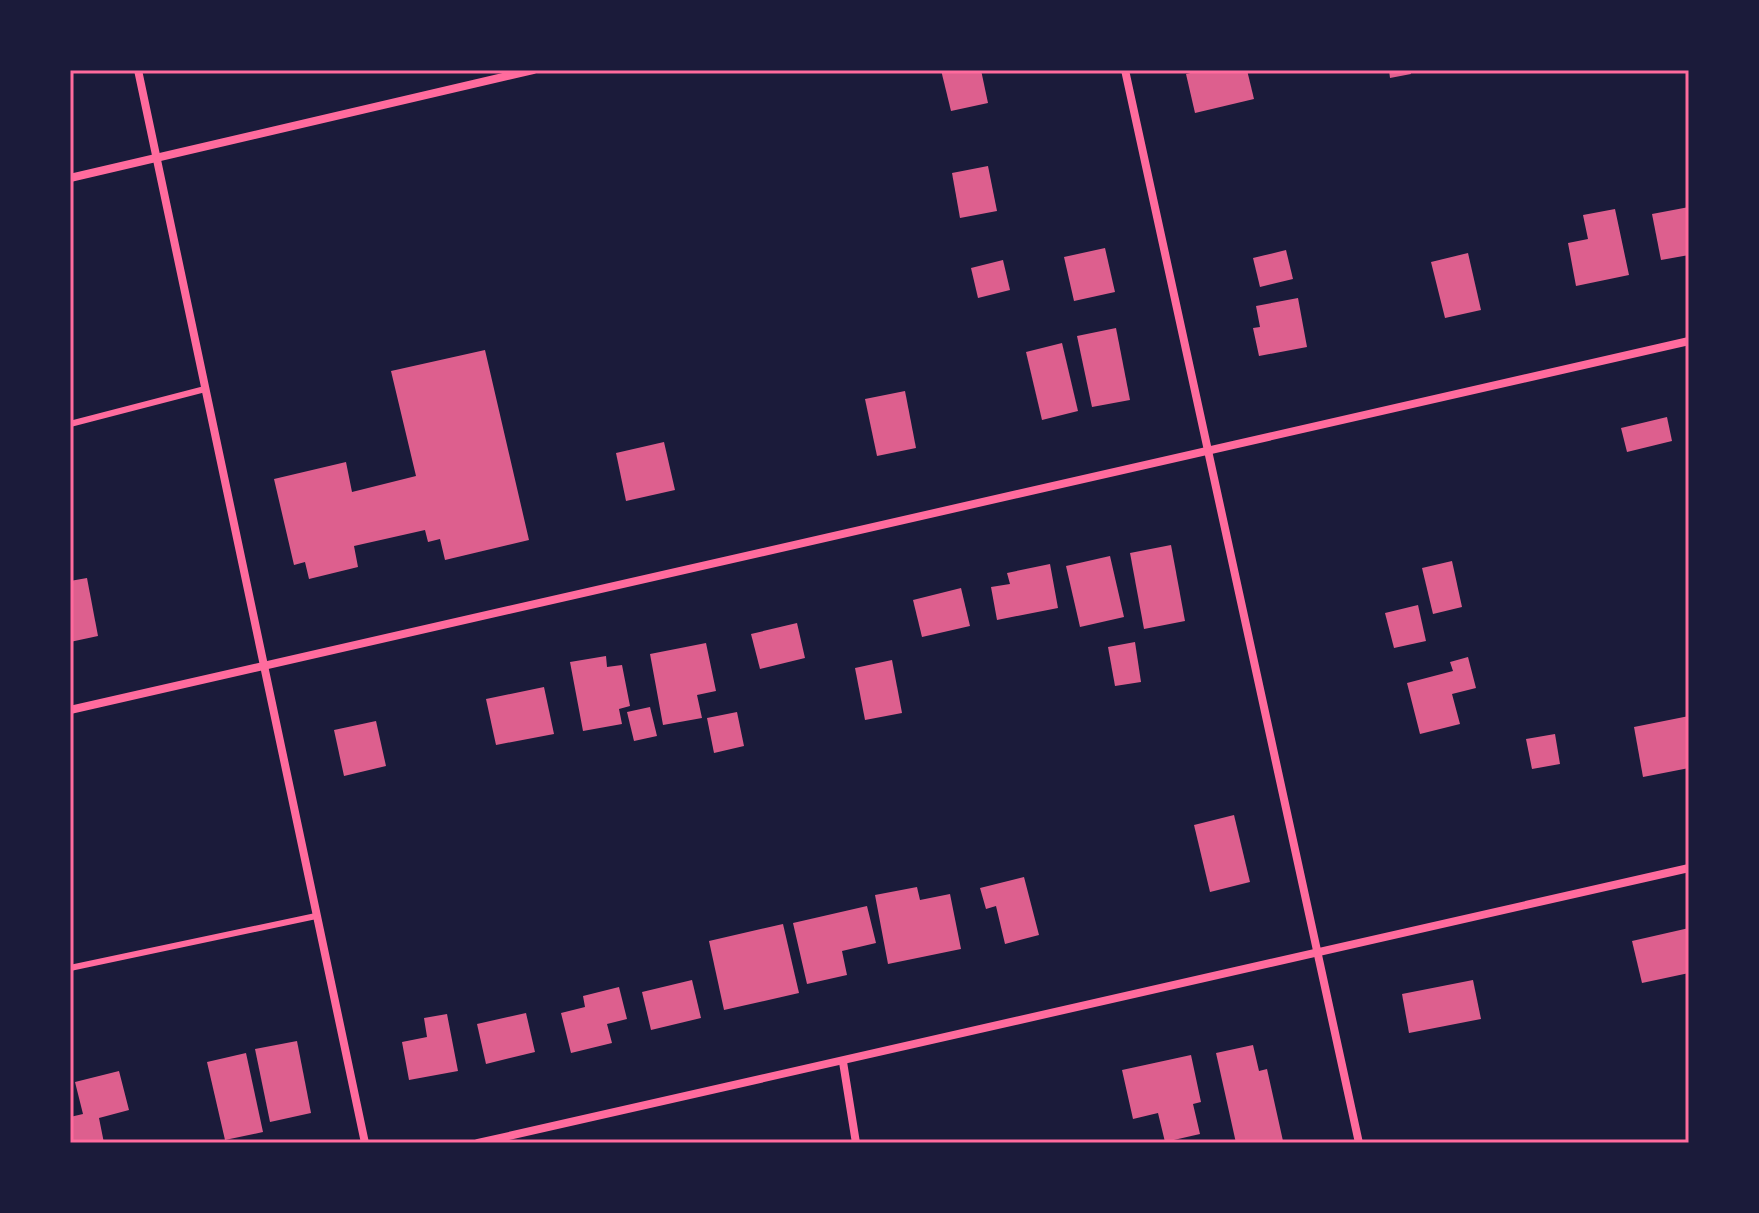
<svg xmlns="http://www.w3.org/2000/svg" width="1759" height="1213" font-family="Literata,serif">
	<rect width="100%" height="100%" fill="#1b1b3a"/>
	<g fill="#dd5f8e">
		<path d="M941,70H981L988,103L951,111Z"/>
		<path d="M1203,70H1247L1254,99L1195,113L1186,74Z"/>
		<path d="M1389,70H1410L1411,74L1390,78Z"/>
		<path d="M988,166L997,211L960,218L952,173Z"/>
		<path d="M1689,207V255L1661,260L1652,214Z"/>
		<path d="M1615,209L1629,275L1576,286L1568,243L1588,239L1583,215Z"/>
		<path d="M1105,248L1115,292L1074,301L1064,257Z"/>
		<path d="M1286,250L1293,279L1260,287L1253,258Z"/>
		<path d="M1468,253L1481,310L1445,318L1431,262Z"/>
		<path d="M1003,260L1010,290L978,298L971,268Z"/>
		<path d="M1298,298L1307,347L1259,356L1253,328L1260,327L1256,306Z"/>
		<path d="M1116,328L1130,400L1092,407L1077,336Z"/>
		<path d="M1062,343L1078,411L1042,420L1026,352Z"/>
		<path d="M485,350L529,540L445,560L440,539L428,542L425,530L354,546L358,567L309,579L305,562L294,565L274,479L346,462L352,492L416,476L391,371Z"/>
		<path d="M905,391L916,448L877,456L865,399Z"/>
		<path d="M1667,417L1672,441L1627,452L1621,428Z"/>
		<path d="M664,442L675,490L626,501L616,453Z"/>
		<path d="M1171,545L1185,621L1144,629L1130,553Z"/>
		<path d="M1110,556L1124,617L1080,627L1066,566Z"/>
		<path d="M1452,561L1462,607L1433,614L1422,568Z"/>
		<path d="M1050,564L1058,608L997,620L991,587L1010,584L1007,573Z"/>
		<path d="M87,578L98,636L70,642V581Z"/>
		<path d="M961,588L970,626L922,637L913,600Z"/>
		<path d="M1418,605L1426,641L1394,648L1385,613Z"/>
		<path d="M797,623L805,658L760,669L751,634Z"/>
		<path d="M1135,642L1141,682L1115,686L1108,647Z"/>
		<path d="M706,643L716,691L697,695L702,718L663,725L650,654Z"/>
		<path d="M606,656L607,667L622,665L630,706L619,709L622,724L583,731L570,662Z"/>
		<path d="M1468,657L1476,688L1452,694L1460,724L1420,734L1407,683L1453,671L1450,662Z"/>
		<path d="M892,660L902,713L865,720L855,668Z"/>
		<path d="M544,687L554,734L496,745L486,699Z"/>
		<path d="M650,707L657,736L634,741L627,712Z"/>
		<path d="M737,712L744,746L714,753L707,718Z"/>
		<path d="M1689,716V768L1643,777L1634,727Z"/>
		<path d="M376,721L386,766L344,776L334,730Z"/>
		<path d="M1555,734L1560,764L1532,769L1526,739Z"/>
		<path d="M1234,815L1250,882L1210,892L1194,825Z"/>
		<path d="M1024,877L1039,935L1005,944L996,906L986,909L980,888Z"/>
		<path d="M917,887L920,900L950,894L961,949L888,964L875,895Z"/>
		<path d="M867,906L876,943L842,951L847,975L807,984L793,923Z"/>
		<path d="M783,924L799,993L724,1010L709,941Z"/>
		<path d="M1689,928V973L1642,983L1632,941Z"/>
		<path d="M692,980L701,1018L651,1030L642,992Z"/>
		<path d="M1473,980L1481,1019L1409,1033L1402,994Z"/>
		<path d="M619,987L627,1019L607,1024L612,1043L571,1053L561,1013L585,1007L583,996Z"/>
		<path d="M526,1013L535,1052L486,1064L477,1024Z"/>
		<path d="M447,1014L458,1071L409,1080L402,1042L427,1037L424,1018Z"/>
		<path d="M297,1041L311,1113L270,1122L255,1049Z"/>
		<path d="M1253,1045L1259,1071L1267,1069L1283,1141L1236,1143L1216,1053Z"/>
		<path d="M246,1053L263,1132L225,1140L207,1062Z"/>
		<path d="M1191,1055L1201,1102L1193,1104L1200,1134L1165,1142L1158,1113L1133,1119L1122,1070Z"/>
		<path d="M119,1071L129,1110L99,1118L104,1143H70V1117L83,1114L75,1082Z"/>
	</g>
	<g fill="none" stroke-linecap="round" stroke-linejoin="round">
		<g stroke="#ff6b9d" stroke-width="6">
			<path d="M70,424L205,389"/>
			<path d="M70,968L316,916"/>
		</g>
		<g stroke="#ff6b9d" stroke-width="8">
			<path d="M138,70L365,1143"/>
			<path d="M1125,70L1359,1143"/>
			<path d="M70,178L533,70"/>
			<path d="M70,710L1689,341"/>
			<path d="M843,1062L856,1143"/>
			<path d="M478,1143L1689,868"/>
		</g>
	</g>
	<rect width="1759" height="1213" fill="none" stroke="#1b1b3a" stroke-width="144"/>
	<rect x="72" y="72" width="1615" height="1069" fill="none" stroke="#ff6b9d" stroke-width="3"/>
</svg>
